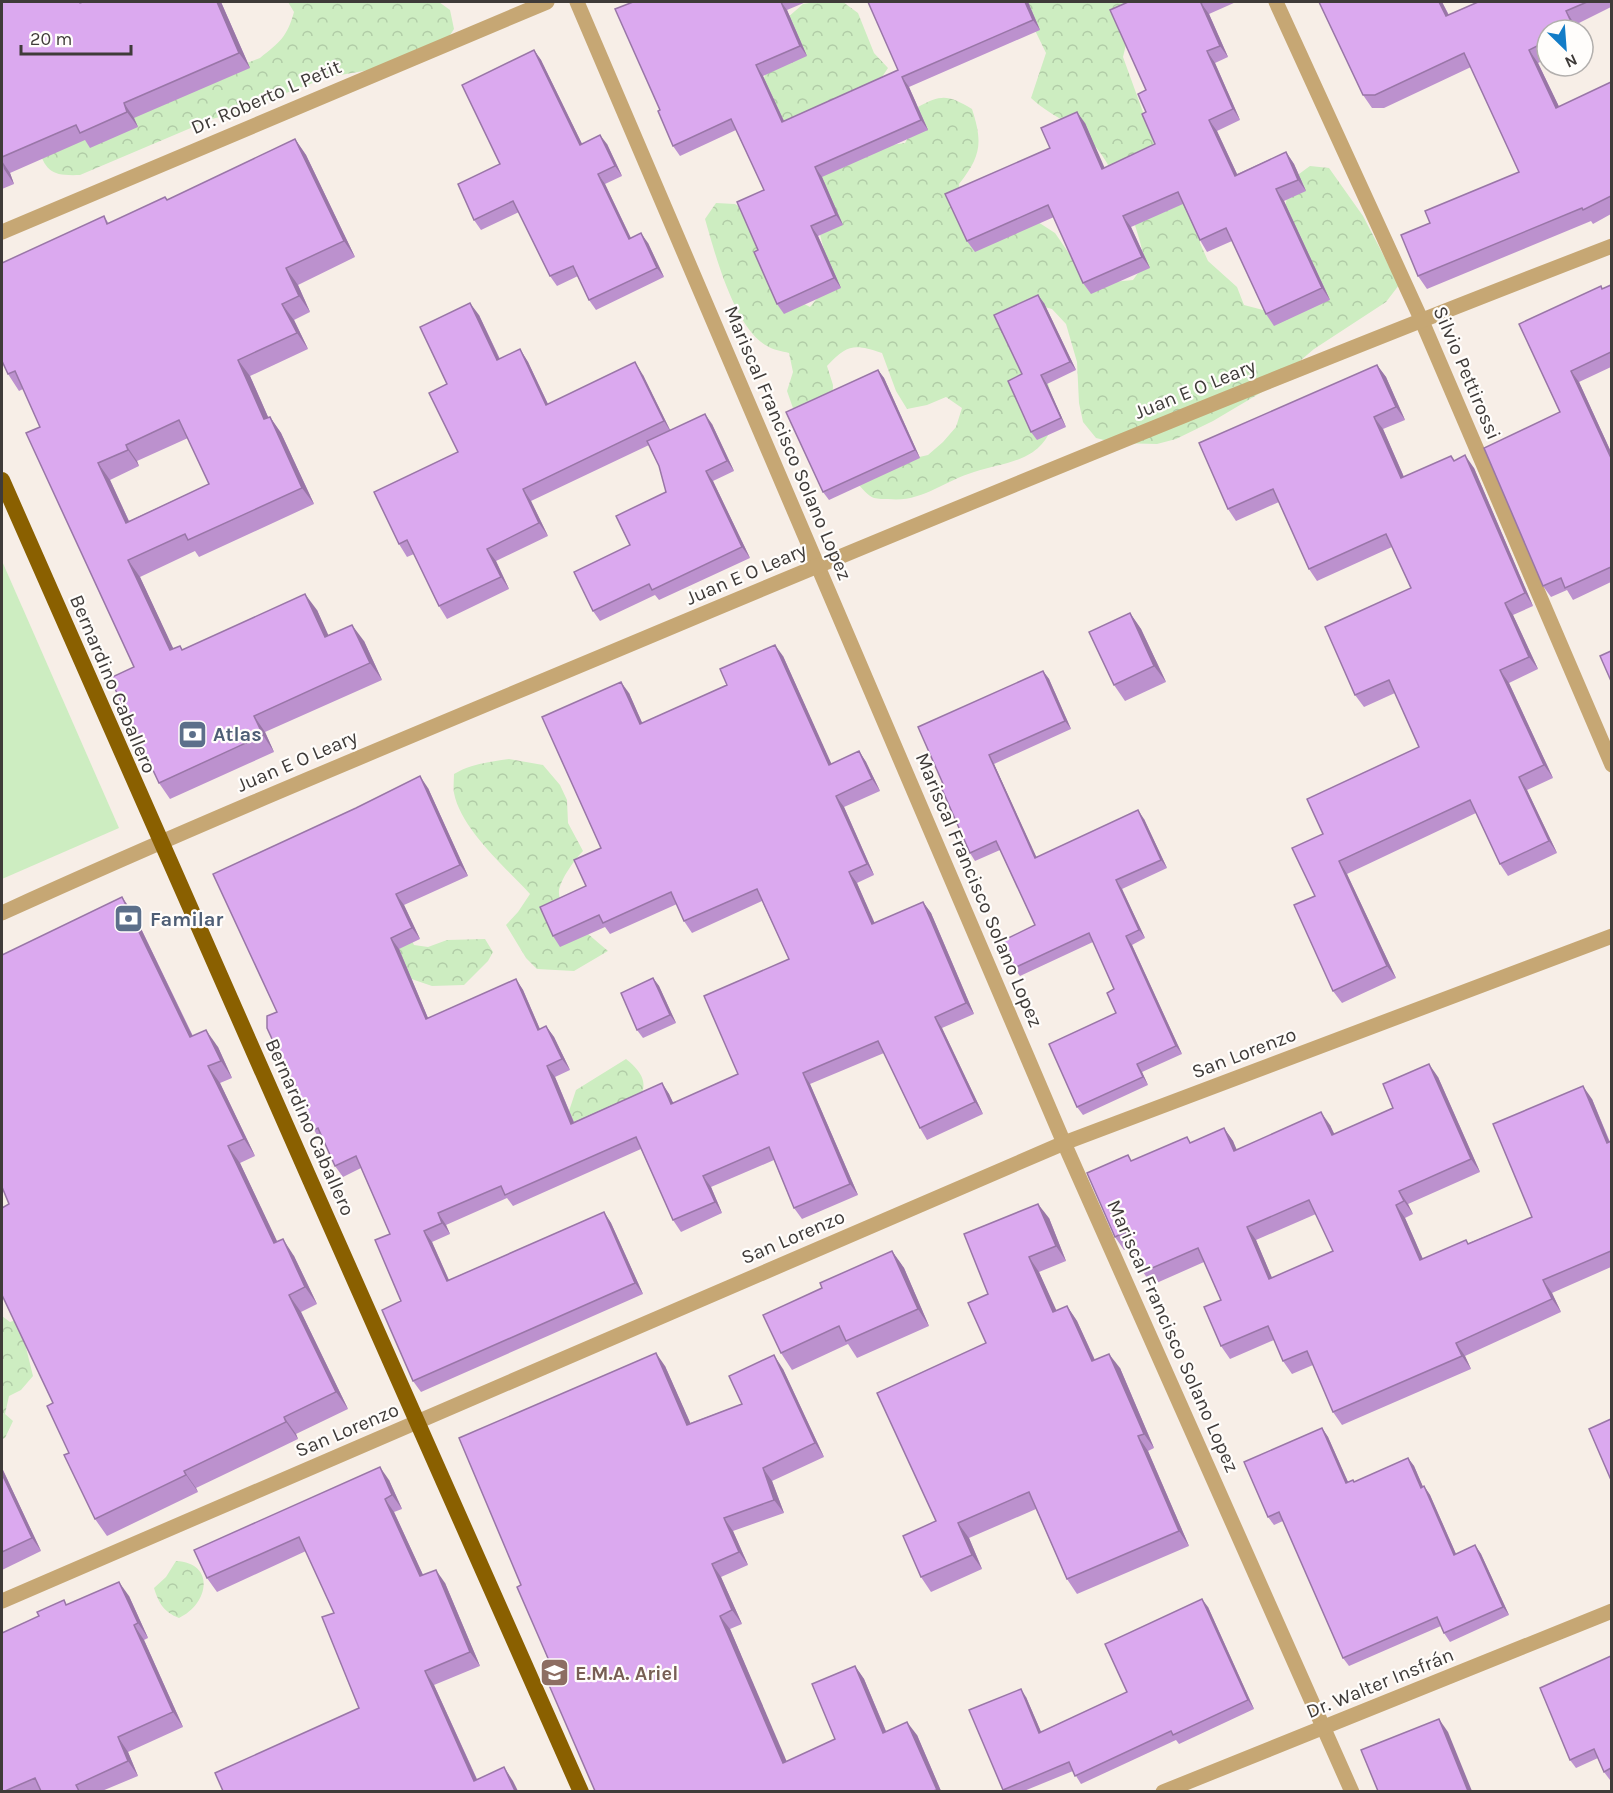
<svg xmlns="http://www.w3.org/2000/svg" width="1613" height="1793" font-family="Karla,sans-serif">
	<defs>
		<pattern id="forest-crowns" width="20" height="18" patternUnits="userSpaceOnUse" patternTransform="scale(1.5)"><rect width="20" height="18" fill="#cdedc1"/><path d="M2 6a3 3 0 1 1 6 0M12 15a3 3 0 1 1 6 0" fill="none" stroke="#b1cca7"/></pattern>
	</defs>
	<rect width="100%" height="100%" fill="#f7eee7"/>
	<g fill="url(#forest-crowns)">
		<path d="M288,2H439L450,10L454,29L443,46L404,64L329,77L270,99L252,108L212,119L80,175C51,176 46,172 37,145L260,58C280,42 287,37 294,12Z"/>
		<path d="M816,2H843L858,13L874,53L888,68L876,86L884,146L905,143L915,126L918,107C942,94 948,95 972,109C983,143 981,156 959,184L960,204L1038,222L1055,233L1077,265L1113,282L1133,280L1145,263C1139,228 1114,161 1087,138C1069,121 1049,115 1031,98L1046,53L1029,18L1024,2H1145L1128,36L1123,57L1152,137L1157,157L1162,213L1179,204L1189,186L1200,223V243L1208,261L1237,287L1244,305L1263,310L1283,307C1283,279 1278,198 1295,178C1299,173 1305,170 1310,166L1329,168L1363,216L1399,285L1386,302L1314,349L1267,389L1213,421L1176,439L1157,444L1116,443L1096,438L1083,422L1079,403L1077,362L1066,324L1052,309L1033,304C1036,324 1037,344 1042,363C1046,382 1059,406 1052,426C1040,462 1005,462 974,472C944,481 921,503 888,499C884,499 878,499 874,498C868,496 862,488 857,483L889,464L928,455L943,442L956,427L962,408L946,397L927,405L907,409L896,391L882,353C854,344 848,344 827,366L833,385L832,407L794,411L787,391L793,372L789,353C782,351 773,350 767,346C734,328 715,253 705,219L716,203L735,204L752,215L776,289L810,307L823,291L824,250L819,231L751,112L787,18L803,4Z"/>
		<path d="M509,759L543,765L560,785L567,800L568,823L583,851C575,859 560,880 559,891C557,912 594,938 608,951L574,971L537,969L526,958L506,925L518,912L530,894C505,867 461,829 454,793C453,787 454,780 454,774C471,764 489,762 509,759Z"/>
		<path d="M402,919L414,945L428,947L447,940L485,939L493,952L488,961L464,985L432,986L388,971Z"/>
		<path d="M626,1059C668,1092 625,1110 598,1130L565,1123L576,1090Z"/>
		<path d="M2,1316L10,1322L19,1319L33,1376L21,1390L9,1396L5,1414L13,1421L5,1438L2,1439Z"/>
		<path d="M176,1561C216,1563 209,1604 179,1618C164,1612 159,1604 154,1588L166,1577Z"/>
	</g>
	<path fill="#cdedc1" d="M2,561L119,828L2,879Z"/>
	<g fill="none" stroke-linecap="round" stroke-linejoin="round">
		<g stroke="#c6a774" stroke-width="15">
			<path d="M577,2L1064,1143L1352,1792"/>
			<path d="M1276,2L1421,319L1612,765"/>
			<path d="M2,232L547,2"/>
			<path d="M2,913C219,814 441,724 662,631C977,499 1293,369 1612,246"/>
			<path d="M2,1601L1064,1143L1612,936"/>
			<path d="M1163,1792L1612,1611"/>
		</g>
		<path stroke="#8a6000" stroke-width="16" d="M2,480C192,919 389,1354 581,1792"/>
	</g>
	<g fill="#bc91ce" fill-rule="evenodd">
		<path d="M2,2H221L250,68L134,118L138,127L90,148L85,140L10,173L14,184L2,189Z"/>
		<path d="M633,2H806L787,10L807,56L763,76L784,121L898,70L1028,2L1040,30L909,87L928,130L822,177L843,225L818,236L841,288L784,314L777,304L758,250L764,190L736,130L680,156L673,146Z"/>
		<path d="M1128,2H1236L1209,14L1228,57L1215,63L1240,120L1217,131L1237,174L1286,152L1294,164L1306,191L1284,201L1330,300L1274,326L1266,314L1232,241L1207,252L1200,240L1183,204L1131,227L1150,268L1091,294L1083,283L1054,217L975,252L967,241L1050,148L1085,123L1104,168L1155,144L1146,112V90Z"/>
		<path d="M1319,2H1442L1449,15L1478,2H1611V7L1575,25L1578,30H1547V59L1538,63L1559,107L1611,82V214L1593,224L1591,221L1427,289L1418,276L1430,223L1519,172L1471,67L1384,108H1372L1363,95Z"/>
		<path d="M534,50L541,60L582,144H607L622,176L605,184L631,238L648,243L664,277L596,310L589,300L578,276L557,286L550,276L519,212L481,230L474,220L500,164Z"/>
		<path d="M295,139L306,155L355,257L298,285L310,312L294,320L308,349L250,376L268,417H270L281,433L314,504L199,557L195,551L140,577L173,649L180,646L183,650L317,610L328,636L364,641L382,680L265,732L274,752L170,799L159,783L134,667L40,427L23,389L19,391L8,374L104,216L109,224L167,200ZM188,438L209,484L129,521L110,480L139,466L137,461Z"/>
		<path d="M1611,285V367L1579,382L1611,452V582L1573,600L1567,590L1551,597L1543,586L1560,412L1519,324Z"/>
		<path d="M1044,303L1076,370L1047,384L1066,427L1037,440L1031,432L1022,374Z"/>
		<path d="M479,315L500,359L520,349L528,362L548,404L643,375L670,430L712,424L734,471L713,481L750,558L659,600L655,595L600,621L593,611L630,545L666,492L659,466L649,445L531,501L548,536L496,561L509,589L447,619L439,606L414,554L407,557L399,544L458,452L447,384Z"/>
		<path d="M1377,365L1386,377L1405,420L1383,429L1404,477L1455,460L1474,468L1533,606L1513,615L1538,669L1509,683L1553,778L1527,790L1557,853L1508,876L1500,864L1476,813L1347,874L1396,978L1342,1003L1333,991L1315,896L1323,834L1419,747L1395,693L1364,707L1355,695L1411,588L1392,547L1317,581L1309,569L1279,502L1236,521L1228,509Z"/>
		<path d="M878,370L884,378L920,458L829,500L823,492Z"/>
		<path d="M1130,613L1141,629L1166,682L1125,701L1114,685Z"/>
		<path d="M783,656L831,764L859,751L866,762L880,791L844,807L874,875L857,883L874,923L923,902L931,913L974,1014L942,1028L983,1114L927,1140L920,1128L884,1053L810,1084L858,1195L802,1219L794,1208L774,1160L711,1187L722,1213L681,1232L673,1220L641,1149L513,1206L507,1198L446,1225L450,1234L432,1242L449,1280L604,1212L611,1223L643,1294L421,1392L413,1381L390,1234L361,1168L343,1177L335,1166L323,1140L321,1141L314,1130L277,1012L428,788L468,876L404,905L420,939L399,949L428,1018L516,979L523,990L540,1029L546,1026L554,1037L570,1070L555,1077L574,1122L662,1083L669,1094L673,1103L738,1074L789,959L762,901L692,933L684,921L677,904L610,934L605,927L560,947L553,936L586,886L601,848L629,693L642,723L727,685Z"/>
		<path d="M1043,671L1049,679L1071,729L994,764L1036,857L1144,819L1167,868L1122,889L1145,938L1132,945L1182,1054L1142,1072L1148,1085L1083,1115L1077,1107L1116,1013L1114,989L1093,942L1020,976L1014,968L1035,925L1000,850L975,861L970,853L944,786Z"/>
		<path d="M134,914L193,1036L218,1047L232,1078L220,1083L255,1156L240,1163L277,1242L294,1256L317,1304L301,1312L348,1409L296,1434L298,1439L196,1488L198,1492L107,1536L95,1519L69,1453L53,1403L9,1204Z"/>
		<path d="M653,978L659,986L676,1023L643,1038L637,1030Z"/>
		<path d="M1438,1077L1480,1172L1408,1204L1413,1214L1405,1218L1423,1259L1469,1243L1532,1217L1592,1099L1610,1142L1611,1141V1267L1552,1293L1561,1312L1465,1356L1471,1369L1342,1425L1333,1412L1313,1365L1292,1374L1283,1361L1274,1340L1230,1359L1221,1346V1300L1204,1262L1152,1285L1143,1272L1132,1246L1124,1250L1115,1237L1133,1161L1187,1137L1191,1143L1224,1128L1233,1141L1236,1150L1330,1125L1334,1134L1393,1108ZM1316,1214L1333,1251L1272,1278L1256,1240Z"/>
		<path d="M1049,1218L1066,1261L1039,1272L1056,1311L1067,1306L1077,1321L1095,1360L1120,1368L1154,1448L1148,1451L1189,1546L1077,1594L1067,1579L1036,1509L969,1538L982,1569L931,1592L921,1577L986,1343L988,1294Z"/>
		<path d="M892,1251L904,1268L929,1326L857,1358L848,1344L792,1370L781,1353L822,1288Z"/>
		<path d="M665,1366L690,1423L742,1404L783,1369L824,1457L772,1481L784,1513L733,1531L748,1565L721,1577L742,1624L730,1629L786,1762L835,1739L855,1666L864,1679L886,1731L917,1735L941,1791H595L521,1585Z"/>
		<path d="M1322,1428L1328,1437L1348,1482H1354L1408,1458L1414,1466L1423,1487L1424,1486L1430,1495L1456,1554L1475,1545L1481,1554L1509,1615L1450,1642L1444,1633L1441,1626L1349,1666L1343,1658L1283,1521L1274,1525L1268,1517Z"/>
		<path d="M2,1468L41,1551L2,1570Z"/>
		<path d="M389,1480L402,1509L394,1512L423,1575L445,1583L480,1666L434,1685L477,1779L513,1781L223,1791L359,1708L334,1613L306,1551L217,1592L207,1578Z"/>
		<path d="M129,1596L148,1638L144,1640L183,1727L128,1752L138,1776L102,1791H2L39,1616L64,1600L67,1605Z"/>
		<path d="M1208,1607L1254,1709L1179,1744L1176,1740L1081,1784L1073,1771L1024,1791H1004L1003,1790L1026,1697L1041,1732L1127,1692Z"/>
		<path d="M1611,1656V1779L1610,1780L1604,1772L1598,1758L1576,1768L1570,1760Z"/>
	</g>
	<g fill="#9976a7">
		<path d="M217,2H221L250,68L239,53Z"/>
		<path d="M781,2L787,10L807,56L800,46Z"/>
		<path d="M1025,2H1028L1040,30L1033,20Z"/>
		<path d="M1439,2H1442L1456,30L1446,16Z"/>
		<path d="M1201,3L1209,14L1228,57L1220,46Z"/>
		<path d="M1566,11L1575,25L1578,30H1575L1574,28Z"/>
		<path d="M534,50L541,60L587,154L580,145Z"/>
		<path d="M1529,50L1538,63L1566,121L1556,108Z"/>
		<path d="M1207,51L1215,63L1240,120L1233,109Z"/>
		<path d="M756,65L763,76L789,132L782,122Z"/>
		<path d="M902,77L909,87L928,130L921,120Z"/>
		<path d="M124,103L134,118L138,127L127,112Z"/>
		<path d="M1077,112L1085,123L1110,180L1102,169Z"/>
		<path d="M1209,120L1217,131L1243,187L1235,176Z"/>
		<path d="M600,135L607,144L622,176L615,166Z"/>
		<path d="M295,139L306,155L355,257L344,241Z"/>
		<path d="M1286,152L1294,164L1306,191L1298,180Z"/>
		<path d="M2,161L10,173L14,184L4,169Z"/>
		<path d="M815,167L822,177L843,225L836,215Z"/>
		<path d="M598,174L605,184L636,249L629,239Z"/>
		<path d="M1276,189L1284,201L1330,300L1322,288Z"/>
		<path d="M1123,216L1131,227L1150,268L1142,257Z"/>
		<path d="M811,226L818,236L841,288L834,278Z"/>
		<path d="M641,233L648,243L664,277L657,268Z"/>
		<path d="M286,268L298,285L310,312L299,296Z"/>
		<path d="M1038,295L1044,303L1076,370L1070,362Z"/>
		<path d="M470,303L479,315L506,373L497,360Z"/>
		<path d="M282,304L294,320L308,349L297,333Z"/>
		<path d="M520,349L528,362L554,417L546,405Z"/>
		<path d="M238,360L250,376L276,435L264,419Z"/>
		<path d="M635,362L643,375L672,434L664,421Z"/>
		<path d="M1377,365L1386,377L1405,420L1396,407Z"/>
		<path d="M878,370L884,378L920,458L915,450Z"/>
		<path d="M1571,371L1579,382L1611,452V458Z"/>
		<path d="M1041,375L1047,384L1066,427L1061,418Z"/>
		<path d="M705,414L712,424L734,471L727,461Z"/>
		<path d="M270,417L281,433L314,504L302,488Z"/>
		<path d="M1374,417L1383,429L1410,491L1401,478Z"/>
		<path d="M126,445L137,461L139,466L128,450Z"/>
		<path d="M1465,455L1474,468L1533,606L1525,593Z"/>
		<path d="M98,463L110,480L137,539L126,523Z"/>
		<path d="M706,471L713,481L750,558L742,547Z"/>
		<path d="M523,489L531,501L548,536L539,523Z"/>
		<path d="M487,549L496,561L509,589L501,577Z"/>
		<path d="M128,560L140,577L182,667L170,650Z"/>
		<path d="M305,594L317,610L337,654L325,637Z"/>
		<path d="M1505,603L1513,615L1538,669L1529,657Z"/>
		<path d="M1130,613L1141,629L1166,682L1154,666Z"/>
		<path d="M352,625L364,641L382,680L370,663Z"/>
		<path d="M775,645L783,656L837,776L829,765Z"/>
		<path d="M1500,670L1509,683L1553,778L1544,765Z"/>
		<path d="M1043,671L1049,679L1071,729L1065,721Z"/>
		<path d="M621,682L629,693L648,736L640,724Z"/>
		<path d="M254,716L265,732L274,752L263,735Z"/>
		<path d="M859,751L866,762L880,791L872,779Z"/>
		<path d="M989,755L994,764L1041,867L1035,858Z"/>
		<path d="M420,776L428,788L468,876L460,865Z"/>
		<path d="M1519,777L1527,790L1557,853L1549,841Z"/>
		<path d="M836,796L844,807L874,875L867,864Z"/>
		<path d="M1138,810L1144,819L1167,868L1161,860Z"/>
		<path d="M1339,861L1347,874L1396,978L1387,966Z"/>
		<path d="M849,872L857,883L880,935L872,924Z"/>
		<path d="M1116,880L1122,889L1145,938L1139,930Z"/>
		<path d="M396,894L404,905L420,939L412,928Z"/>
		<path d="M122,897L134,914L201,1054L190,1037Z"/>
		<path d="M923,902L931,913L974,1014L966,1003Z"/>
		<path d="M1126,936L1132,945L1182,1054L1176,1046Z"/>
		<path d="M391,938L399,949L433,1030L426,1019Z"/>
		<path d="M653,978L659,986L676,1023L670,1015Z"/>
		<path d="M516,979L523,990L545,1041L538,1030Z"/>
		<path d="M935,1017L942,1028L983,1114L975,1102Z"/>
		<path d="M546,1026L554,1037L570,1070L562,1059Z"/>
		<path d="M206,1030L218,1047L232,1078L221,1061Z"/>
		<path d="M1137,1064L1142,1072L1148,1085L1143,1077Z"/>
		<path d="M1429,1064L1438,1077L1480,1172L1471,1159Z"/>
		<path d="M208,1066L220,1083L255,1156L244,1139Z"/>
		<path d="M547,1066L555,1077L579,1135L571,1124Z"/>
		<path d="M803,1073L810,1084L858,1195L850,1184Z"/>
		<path d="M662,1083L669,1094L679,1115L671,1104Z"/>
		<path d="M1583,1086L1592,1099L1611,1146L1607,1143Z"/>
		<path d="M1321,1112L1330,1125L1341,1148L1332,1135Z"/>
		<path d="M1224,1128L1233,1141L1243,1164L1234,1151Z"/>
		<path d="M228,1146L240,1163L286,1260L274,1243Z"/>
		<path d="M703,1176L711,1187L722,1213L715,1202Z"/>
		<path d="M1399,1191L1408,1204L1413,1214L1404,1201Z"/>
		<path d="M1038,1204L1049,1218L1066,1261L1056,1246Z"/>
		<path d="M1396,1205L1405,1218L1429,1273L1420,1260Z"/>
		<path d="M604,1212L611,1223L643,1294L635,1283Z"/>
		<path d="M438,1213L446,1225L450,1234L442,1223Z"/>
		<path d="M1247,1227L1256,1240L1278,1292L1269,1279Z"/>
		<path d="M424,1231L432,1242L454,1292L447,1281Z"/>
		<path d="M283,1239L294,1256L317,1304L305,1287Z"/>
		<path d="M892,1251L904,1268L929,1326L918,1309Z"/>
		<path d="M1029,1257L1039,1272L1064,1327L1053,1312Z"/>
		<path d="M1543,1280L1552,1293L1561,1312L1552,1299Z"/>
		<path d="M289,1295L301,1312L348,1409L336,1392Z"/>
		<path d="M1067,1306L1077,1321L1102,1376L1092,1361Z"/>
		<path d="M1456,1343L1465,1356L1471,1369L1462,1356Z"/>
		<path d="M656,1353L665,1366L697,1438L687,1425Z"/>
		<path d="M1109,1354L1120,1368L1154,1448L1144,1434Z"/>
		<path d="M774,1355L783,1369L824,1457L815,1443Z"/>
		<path d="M284,1417L296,1434L298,1439L286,1422Z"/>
		<path d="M1322,1428L1328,1437L1352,1491L1346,1483Z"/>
		<path d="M1138,1436L1148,1451L1189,1546L1179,1531Z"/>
		<path d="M1408,1458L1414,1466L1427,1496L1421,1488Z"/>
		<path d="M380,1467L389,1480L402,1509L392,1495Z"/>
		<path d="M2,1468L41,1551L32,1538L2,1474Z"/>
		<path d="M763,1468L772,1481L784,1513L774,1500Z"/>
		<path d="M184,1471L196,1488L198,1492L186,1475Z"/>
		<path d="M1424,1486L1430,1495L1460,1563L1454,1555Z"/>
		<path d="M385,1499L394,1512L430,1590L420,1576Z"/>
		<path d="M724,1518L733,1531L748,1565L739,1552Z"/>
		<path d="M958,1523L969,1538L982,1569L972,1555Z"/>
		<path d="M1475,1545L1481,1554L1509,1615L1503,1607Z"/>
		<path d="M712,1564L721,1577L742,1624L732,1610Z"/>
		<path d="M436,1570L445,1583L480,1666L470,1652Z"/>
		<path d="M119,1582L129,1596L148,1638L138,1623Z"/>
		<path d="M1202,1599L1208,1607L1254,1709L1248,1700Z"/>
		<path d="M720,1616L730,1629L793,1776L783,1763Z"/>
		<path d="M134,1625L144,1640L183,1727L173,1712Z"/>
		<path d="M855,1666L864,1679L892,1746L883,1733Z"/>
		<path d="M425,1671L434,1685L482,1791L474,1781Z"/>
		<path d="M1021,1689L1026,1697L1045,1741L1039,1733Z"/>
		<path d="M1439,1719L1448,1732L1472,1791H1468Z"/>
		<path d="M907,1722L917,1735L941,1791H938L937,1790Z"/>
		<path d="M118,1737L128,1752L138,1776L128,1761Z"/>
		<path d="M504,1767L513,1781L518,1791H515Z"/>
	</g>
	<g fill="#dba9ef" stroke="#9976a7" stroke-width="1.5" fill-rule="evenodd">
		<path d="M2,2H79L80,3L83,2H217L239,53L124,103L127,112L80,133L76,125L2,157Z"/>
		<path d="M633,2H781L800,46L756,65L782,122L898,70L868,2H1025L1033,20L902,77L921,120L815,167L836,215L811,226L834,278L777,304L754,252L758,250L737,202L764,190L731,119L673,146L658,111L660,110L615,9Z"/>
		<path d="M1128,2H1203L1201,3L1220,46L1207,51L1233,109L1209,120L1235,176L1286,152L1298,180L1276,189L1322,288L1266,314L1226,228L1200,240L1178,192L1123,216L1142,257L1083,283L1048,205L967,241L945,194L1050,148L1041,128L1077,112L1102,169L1155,144L1142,114L1146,112L1138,94L1146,90L1110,10Z"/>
		<path d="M1319,2H1439L1446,16L1478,2H1587L1566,11L1574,28L1570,30H1547V41L1529,50L1556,108L1611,82V196L1583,210L1582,208L1418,276L1401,235L1430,223L1425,211L1519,172L1464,53L1375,95H1363Z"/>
		<path d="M534,50L580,145L600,135L615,166L598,174L629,239L641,233L657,268L589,300L573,266L550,276L513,201L474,220L458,184L500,164L462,85Z"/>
		<path d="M295,139L344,241L286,268L299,296L282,304L297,333L238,360L264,419L270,417L302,488L188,540L185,534L128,560L170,650L180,646L182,650L305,594L325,637L352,625L370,663L254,716L263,735L159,783L110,678L134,667L26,433L40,427L15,371L8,374L2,361V263L104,216L107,224L165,197L167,200ZM179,420L209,484L126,523L98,463L128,450L126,445Z"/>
		<path d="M1611,285V352L1571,371L1611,458V567L1565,588L1561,578L1543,586L1484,448L1560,412L1519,324L1601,286L1602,289Z"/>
		<path d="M1038,295L1070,362L1041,375L1061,418L1031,432L1008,381L1022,374L994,315Z"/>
		<path d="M470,303L497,360L520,349L546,405L635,362L664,421L523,489L539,523L487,549L501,577L439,606L407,540L399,544L374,492L458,452L429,393L447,384L420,327Z"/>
		<path d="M1377,365L1396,407L1374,417L1401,478L1451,456L1454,461L1465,455L1525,593L1505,603L1529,657L1500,670L1544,765L1519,777L1549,841L1500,864L1470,800L1339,861L1387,966L1333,991L1294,905L1315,896L1292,848L1323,834L1307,799L1419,747L1389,680L1355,695L1325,627L1411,588L1386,534L1309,569L1273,489L1228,509L1199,443Z"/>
		<path d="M878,370L915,450L823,492L786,412Z"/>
		<path d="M705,414L727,461L706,471L742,547L652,590L649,584L593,611L574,572L630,545L616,516L666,492L659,466L647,441Z"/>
		<path d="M1130,613L1154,666L1114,685L1089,632Z"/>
		<path d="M775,645L829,765L859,751L872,779L836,796L867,864L849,872L872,924L923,902L966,1003L935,1017L975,1102L920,1128L878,1041L803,1073L850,1184L794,1208L769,1147L703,1176L715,1202L673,1220L636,1137L505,1195L501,1186L438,1213L442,1223L424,1231L447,1281L604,1212L635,1283L413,1381L382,1310L401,1301L375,1240L390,1234L356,1156L335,1166L318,1128L314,1130L267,1028V1016L277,1012L213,874L356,808L420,776L460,865L396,894L412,928L391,938L426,1019L516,979L538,1030L546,1026L562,1059L547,1066L571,1124L662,1083L671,1104L738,1074L704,996L789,959L757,889L684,921L671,892L603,923L599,915L553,936L540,907L586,886L574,860L601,848L542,717L621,682L640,724L727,685L720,669Z"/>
		<path d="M1611,651V681L1600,656Z"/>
		<path d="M1043,671L1065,721L989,755L1035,858L1138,810L1161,860L1116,880L1139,930L1126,936L1176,1046L1137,1064L1143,1077L1077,1107L1049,1044L1116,1013L1107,993L1114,989L1089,933L1014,968L1002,941L1035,925L996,841L970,853L941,787L944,786L918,727Z"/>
		<path d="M122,897L190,1037L206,1030L221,1061L208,1066L244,1139L228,1146L274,1243L283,1239L305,1287L289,1295L336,1392L284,1417L286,1422L184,1471L186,1475L95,1519L64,1455L69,1453L47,1406L53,1403L2,1295V1208L9,1204L2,1187V955Z"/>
		<path d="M653,978L670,1015L637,1030L621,993Z"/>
		<path d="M1429,1064L1471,1159L1399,1191L1404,1201L1396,1205L1420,1260L1466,1240L1468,1244L1532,1217L1493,1124L1583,1086L1607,1143L1611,1141V1251L1543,1280L1552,1299L1456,1343L1462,1356L1333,1412L1307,1351L1283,1361L1268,1326L1221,1346L1204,1307L1221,1300L1198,1248L1143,1272L1125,1232L1115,1237L1087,1173L1128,1155L1131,1161L1187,1137L1190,1143L1224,1128L1234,1151L1321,1112L1332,1135L1393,1108L1383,1084ZM1309,1200L1333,1251L1269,1279L1247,1227Z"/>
		<path d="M1038,1204L1056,1246L1029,1257L1053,1312L1067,1306L1092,1361L1109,1354L1144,1434L1138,1436L1179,1531L1067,1579L1029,1492L958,1523L972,1555L921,1577L903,1536L936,1521L877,1393L986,1343L968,1303L988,1294L964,1234Z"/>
		<path d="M892,1251L918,1309L846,1341L839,1326L781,1353L763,1315L822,1288L820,1283Z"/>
		<path d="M656,1353L687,1425L742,1404L729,1376L774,1355L815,1443L763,1468L774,1500L724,1518L739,1552L712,1564L732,1610L720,1616L783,1763L835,1739L812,1684L855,1666L883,1733L907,1722L937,1790L933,1791H595L542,1669L551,1665L517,1587L521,1585L459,1438Z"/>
		<path d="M1611,1419V1480L1589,1429Z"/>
		<path d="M1322,1428L1346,1483L1353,1480L1354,1482L1408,1458L1421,1488L1424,1486L1454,1555L1475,1545L1503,1607L1444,1633L1437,1617L1343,1658L1279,1512L1268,1517L1244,1462Z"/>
		<path d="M380,1467L392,1495L385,1499L420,1576L436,1570L470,1652L425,1671L474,1781L504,1767L515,1791H223L215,1773L359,1708L322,1617L334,1613L299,1537L207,1578L194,1550Z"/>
		<path d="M2,1474L32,1538L2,1552Z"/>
		<path d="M119,1582L138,1623L134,1625L173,1712L118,1737L128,1761L76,1785L79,1791H41L35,1778L5,1791H2V1633L39,1616L37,1612L64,1600L66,1605Z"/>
		<path d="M1202,1599L1248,1700L1173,1735L1171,1731L1075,1776L1069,1762L1003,1790L969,1710L1021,1689L1039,1733L1127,1692L1105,1644Z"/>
		<path d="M1611,1656V1768L1604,1772L1594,1749L1570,1760L1540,1688Z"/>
		<path d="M1439,1719L1468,1791H1378L1361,1750Z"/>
	</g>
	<defs>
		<symbol id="bank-square" viewBox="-11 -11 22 22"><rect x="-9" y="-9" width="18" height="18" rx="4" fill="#5c6f8a" stroke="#fffdfb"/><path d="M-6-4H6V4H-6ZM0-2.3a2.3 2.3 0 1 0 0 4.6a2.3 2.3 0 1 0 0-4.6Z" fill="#fff"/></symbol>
		<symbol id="school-square" viewBox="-11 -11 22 22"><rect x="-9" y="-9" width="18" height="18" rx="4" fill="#8d6e63" stroke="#fffdfb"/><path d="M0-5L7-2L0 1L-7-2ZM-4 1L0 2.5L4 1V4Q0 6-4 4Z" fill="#fff"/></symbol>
	</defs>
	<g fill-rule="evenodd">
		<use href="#bank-square" x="176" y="718" width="33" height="33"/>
		<use href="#bank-square" x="112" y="902" width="33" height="33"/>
		<use href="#school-square" x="538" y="1656" width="33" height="33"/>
	</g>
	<g text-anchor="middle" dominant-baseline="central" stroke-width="4.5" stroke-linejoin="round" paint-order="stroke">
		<g font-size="20" fill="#3f3b39" stroke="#fffdfb">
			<text transform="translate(266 97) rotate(-23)">Dr. Roberto L Petit</text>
			<text transform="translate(1467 373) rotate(67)">Silvio Pettirossi</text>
			<text transform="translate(1195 389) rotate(-22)">Juan E O Leary</text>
			<text transform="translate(788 443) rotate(67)">Mariscal Francisco Solano Lopez</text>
			<text transform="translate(746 574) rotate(-23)">Juan E O Leary</text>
			<text transform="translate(113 684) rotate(67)">Bernardino Caballero</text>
			<text transform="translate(297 761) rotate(-23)">Juan E O Leary</text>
			<text transform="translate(979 890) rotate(67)">Mariscal Francisco Solano Lopez</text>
			<text transform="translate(1244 1053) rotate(-21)">San Lorenzo</text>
			<text transform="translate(310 1127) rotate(66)">Bernardino Caballero</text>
			<text transform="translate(793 1237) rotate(-23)">San Lorenzo</text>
			<text transform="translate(1173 1336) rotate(66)">Mariscal Francisco Solano Lopez</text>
			<text transform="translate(347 1430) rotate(-23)">San Lorenzo</text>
			<text transform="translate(1380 1683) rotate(-22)">Dr. Walter Insfrán</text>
		</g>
		<g font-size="20" font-weight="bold" fill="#4e5e75" stroke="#fffdfb" text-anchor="start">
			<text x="213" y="734">Atlas</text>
			<text x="150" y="919">Familar</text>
		</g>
		<g font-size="20" font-weight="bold" fill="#785e54" stroke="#fffdfb" text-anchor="start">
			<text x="575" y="1673">E.M.A. Ariel</text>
		</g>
	</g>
	<rect width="1613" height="1793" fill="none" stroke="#3f3b39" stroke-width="6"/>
	<g transform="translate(1565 48) rotate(155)"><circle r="28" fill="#fffdfb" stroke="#b2afad" stroke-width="1.5"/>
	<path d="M0-4.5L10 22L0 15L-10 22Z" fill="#137cc7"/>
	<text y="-9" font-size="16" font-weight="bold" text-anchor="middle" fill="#3f3b39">N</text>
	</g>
	<path d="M21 45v9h110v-9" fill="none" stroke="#3f3b39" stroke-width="3"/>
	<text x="30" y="45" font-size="18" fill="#3f3b39" stroke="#fffdfb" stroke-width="4.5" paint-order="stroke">20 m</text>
</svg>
